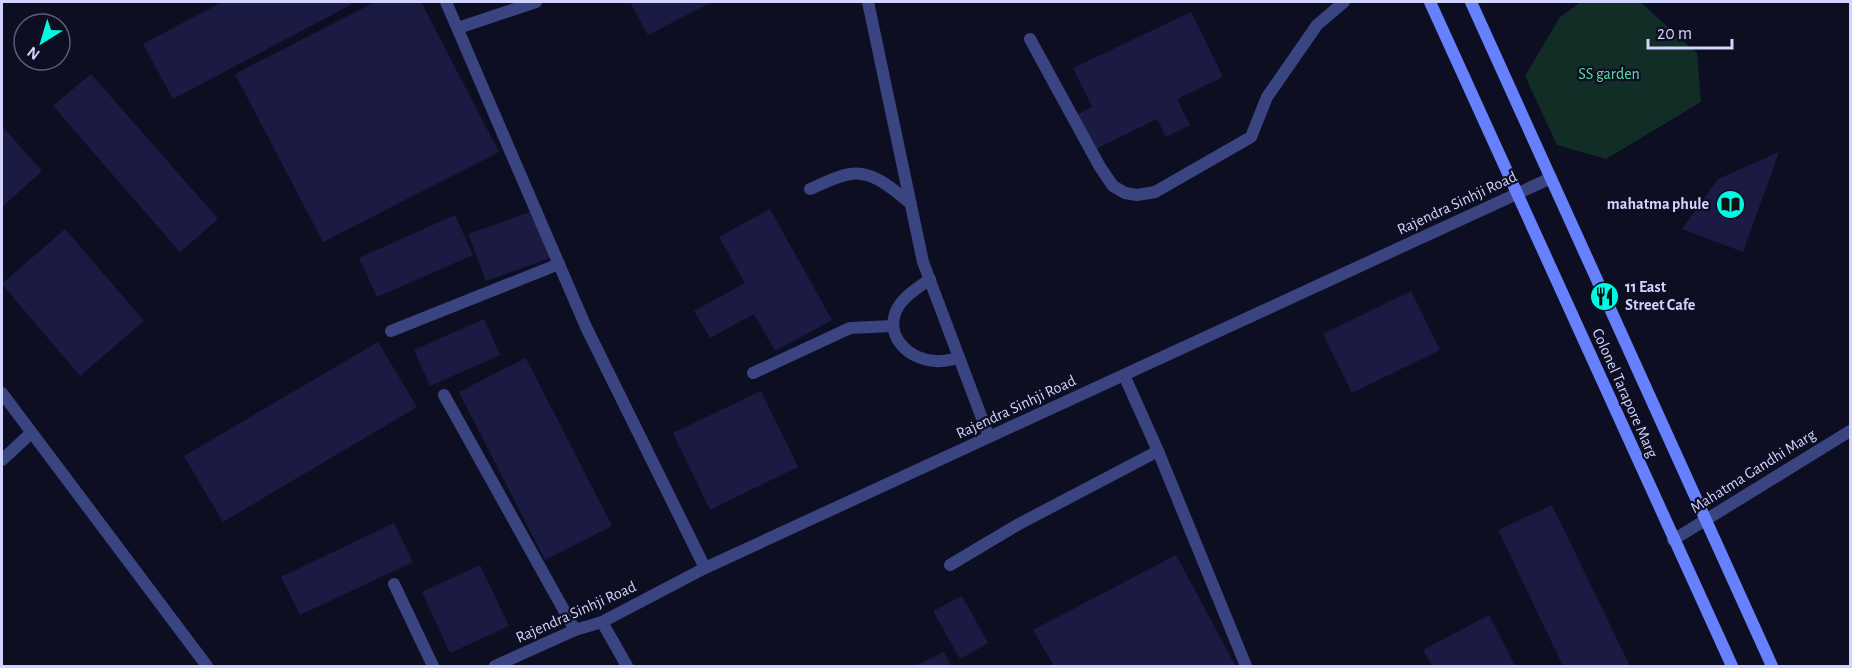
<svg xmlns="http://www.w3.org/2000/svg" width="1852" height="668" font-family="'Alegreya Sans',sans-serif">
	<rect width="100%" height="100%" fill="#0e0e23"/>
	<path fill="#112d26" d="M1581,2H1640L1697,53L1701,102L1606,159L1557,145L1525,76L1560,17Z"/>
	<g fill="#1a1a43">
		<path d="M222,2H356L173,99L143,44Z"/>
		<path d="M375,2H421L499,152L323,242L235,74Z"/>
		<path d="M630,2H712L648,35Z"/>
		<path d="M1191,12L1223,77L1177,99L1190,125L1166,137L1157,119L1094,150L1076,115L1092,107L1073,68Z"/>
		<path d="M91,74L218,219L180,252L53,106Z"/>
		<path d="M2,126L42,171L2,207Z"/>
		<path d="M1779,152L1743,252L1682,229L1718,179Z"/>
		<path d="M770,209L832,320L775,351L754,314L710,338L694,311L745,283L719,237Z"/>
		<path d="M533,211L550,258L486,281L468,234Z"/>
		<path d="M455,215L473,255L377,297L359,258Z"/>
		<path d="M65,229L144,321L80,376L2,284Z"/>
		<path d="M1411,291L1440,350L1352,393L1323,334Z"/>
		<path d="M484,319L500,355L430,386L414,350Z"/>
		<path d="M378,342L417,407L223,522L184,456Z"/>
		<path d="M526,358L612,526L545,560L459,392Z"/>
		<path d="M761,391L798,467L710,510L673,433Z"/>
		<path d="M1552,505L1630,666H1563L1498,530Z"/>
		<path d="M394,523L413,562L300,615L281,577Z"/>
		<path d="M1176,555L1235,665L1232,666H1054L1033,630Z"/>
		<path d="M480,565L509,626L450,653L422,592Z"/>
		<path d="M962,596L988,643L960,659L933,611Z"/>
		<path d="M1489,615L1515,666H1432L1423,650Z"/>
		<path d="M944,652L951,666H915Z"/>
	</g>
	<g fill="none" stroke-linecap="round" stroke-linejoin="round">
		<g stroke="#394481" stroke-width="12">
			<path d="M458,28L536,2"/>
			<path d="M1030,39L1100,167L1113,186L1125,193L1137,195L1155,192L1251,137L1267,97L1317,25L1344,2"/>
			<path d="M810,189C822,184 837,176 850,174C873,170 894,190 911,204"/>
			<path d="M930,279C918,288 902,297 896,311C885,338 910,360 936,361C943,362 952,359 959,358"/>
			<path d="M391,331L559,264"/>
			<path d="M753,373L850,328L893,326"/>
			<path d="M1124,375L1158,451L1246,666"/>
			<path d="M444,395L575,630"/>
			<path d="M2,460L31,433"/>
			<path d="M950,565L1019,524L1158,451"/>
			<path d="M394,584L433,666"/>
			<path d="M602,622L627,666"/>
		</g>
		<g stroke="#394481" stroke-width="12">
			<path d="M446,2L586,327L705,568"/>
			<path d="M868,2L923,262L989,437"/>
			<path d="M2,393L207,666"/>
			<path d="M1673,540L1850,431"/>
			<path d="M495,666L575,630L602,622L705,568L1551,178"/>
		</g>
		<g stroke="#6781fe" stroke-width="12">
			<path d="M1430,2L1732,666"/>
			<path d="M1471,2L1772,666"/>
		</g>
	</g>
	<defs>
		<symbol id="library-disc" viewBox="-11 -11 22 22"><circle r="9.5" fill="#01f9e1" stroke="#0e0e23"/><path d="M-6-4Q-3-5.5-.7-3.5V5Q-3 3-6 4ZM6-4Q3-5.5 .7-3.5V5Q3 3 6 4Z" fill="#111"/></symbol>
		<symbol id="restaurant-disc" viewBox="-11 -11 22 22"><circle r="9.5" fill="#01f9e1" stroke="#0e0e23"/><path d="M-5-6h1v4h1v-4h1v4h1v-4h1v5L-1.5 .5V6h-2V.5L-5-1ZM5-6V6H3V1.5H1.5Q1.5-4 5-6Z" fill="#111"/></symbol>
	</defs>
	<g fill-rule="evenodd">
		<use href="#library-disc" x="1714" y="188" width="33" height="33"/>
		<use href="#restaurant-disc" x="1588" y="280" width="33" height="33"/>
	</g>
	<g text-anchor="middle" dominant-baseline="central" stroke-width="4.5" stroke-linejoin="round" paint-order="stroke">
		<g font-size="16" fill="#5cdfa4" stroke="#0e0e23">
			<text x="1609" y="74">SS garden</text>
		</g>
		<g font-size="16" fill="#d0d4ff" stroke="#0e0e23">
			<text transform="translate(1457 203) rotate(-25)">Rajendra Sinhji Road</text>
			<text transform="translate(1625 393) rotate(66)">Colonel Tarapore Marg</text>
			<text transform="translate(1016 407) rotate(-25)">Rajendra Sinhji Road</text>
			<text transform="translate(1753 471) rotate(-32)">Mahatma Gandhi Marg</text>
			<text transform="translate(576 612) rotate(-24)">Rajendra Sinhji Road</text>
		</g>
		<g font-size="16" font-weight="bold" fill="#d0d4ff" stroke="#0e0e23" text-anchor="end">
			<text x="1709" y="204">mahatma phule</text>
			<text x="1625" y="287" text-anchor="start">11 East<tspan x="1625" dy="18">Street Cafe</tspan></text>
		</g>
	</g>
	<rect width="1852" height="668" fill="none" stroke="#d0d4ff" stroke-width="6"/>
	<g transform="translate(42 42) rotate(217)"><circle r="28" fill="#0e0e23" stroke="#5c5d7b" stroke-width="1.5"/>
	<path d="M0-4.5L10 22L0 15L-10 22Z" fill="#01f9e1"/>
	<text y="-9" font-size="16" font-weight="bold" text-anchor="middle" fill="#d0d4ff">N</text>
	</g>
	<path d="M1648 39v9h84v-9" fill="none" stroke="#d0d4ff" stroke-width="3"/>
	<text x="1657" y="39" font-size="18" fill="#d0d4ff" stroke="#0e0e23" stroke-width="4.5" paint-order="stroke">20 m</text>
</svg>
